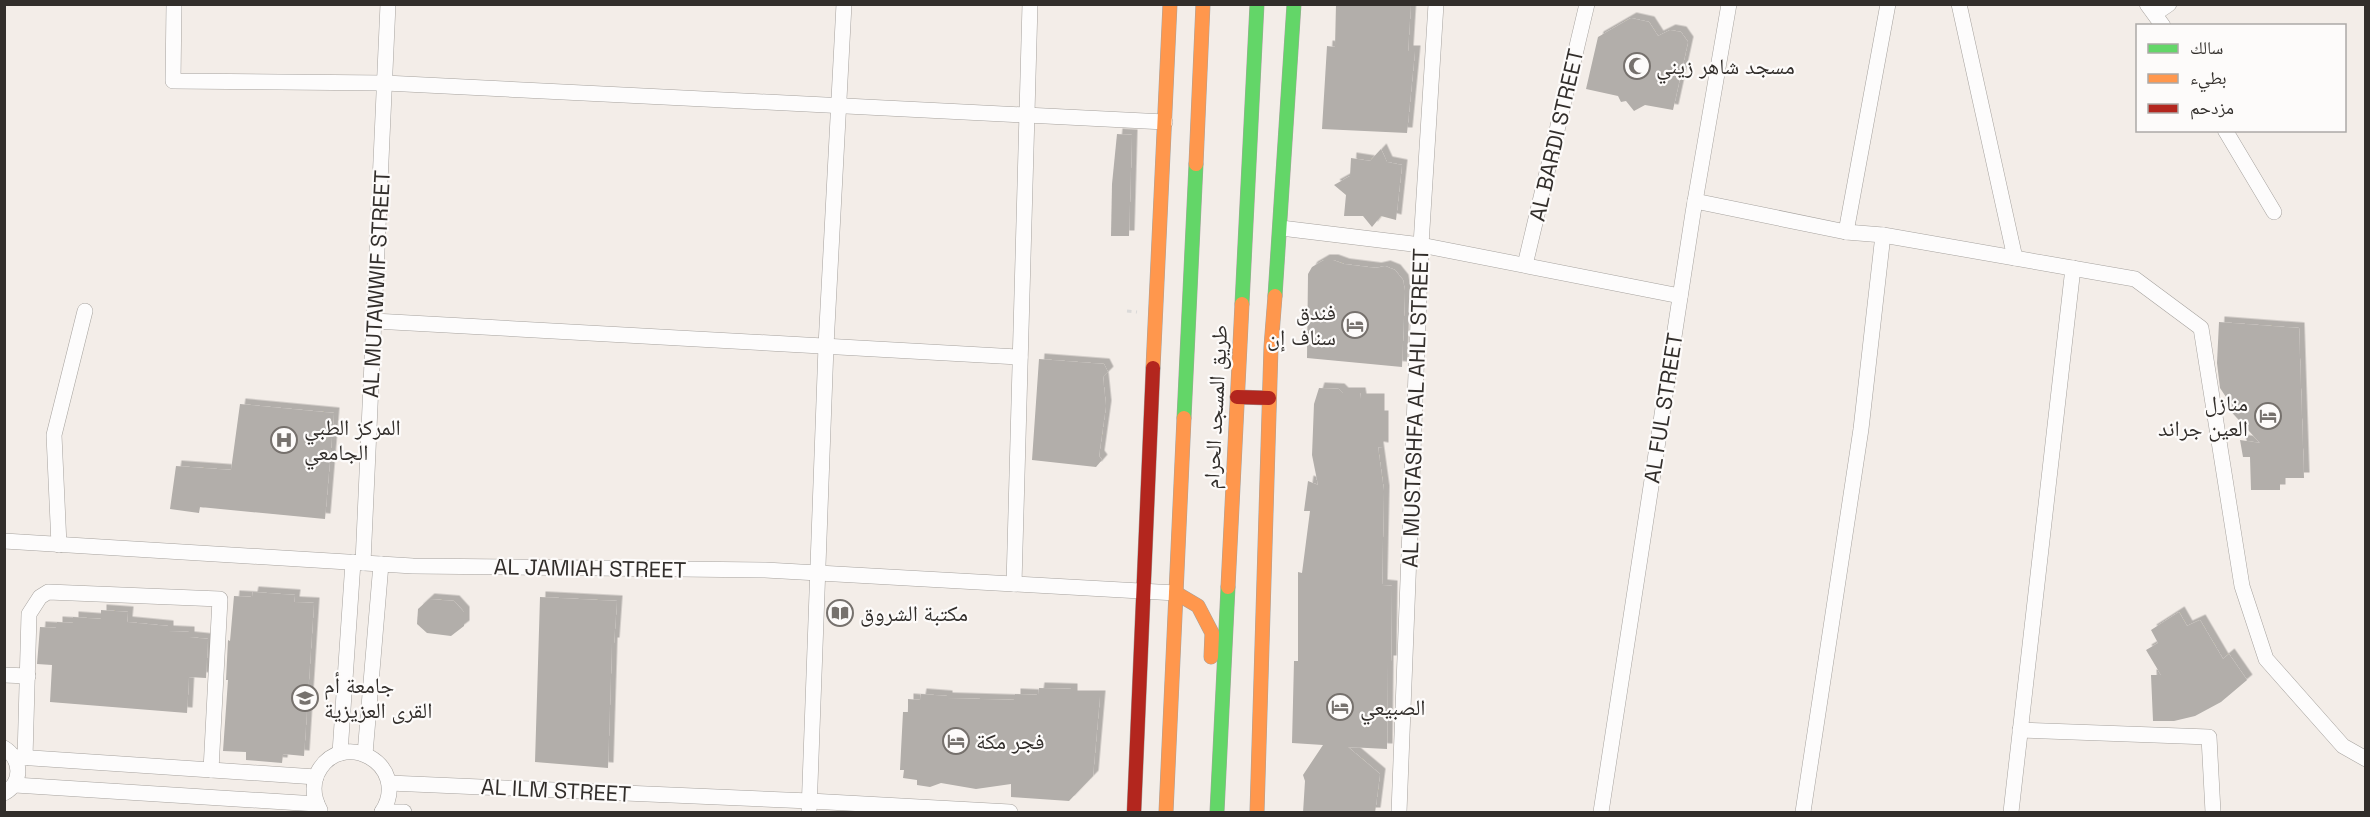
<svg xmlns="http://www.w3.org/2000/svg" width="2370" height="817" font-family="'Space Grotesk','Noto Naskh Arabic',sans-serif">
	<defs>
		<filter id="shadow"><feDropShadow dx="5.5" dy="-5.5" stdDeviation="0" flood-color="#0004"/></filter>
	</defs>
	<rect width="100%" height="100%" fill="#f3ede8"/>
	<g fill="#b2aeaa" filter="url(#shadow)">
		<path d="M1336,4H1411L1408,51H1415L1407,133L1322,129L1327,46L1335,47Z"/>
		<path d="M1631,18L1649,22L1658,36L1670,30L1681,32L1688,42L1673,110L1645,105L1634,111L1626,101L1621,102L1618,96L1586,89L1598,37Z"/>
		<path d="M1117,134L1132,135L1129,236H1111L1112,184Z"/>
		<path d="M1381,149L1387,162L1402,165L1396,220L1381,216L1372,227L1363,216H1344L1346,195L1334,185L1350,176L1351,158L1370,161Z"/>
		<path d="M1324,260H1333L1344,264L1376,268L1385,266L1395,270L1403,280L1405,291L1402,367L1307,358L1308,274L1312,267Z"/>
		<path d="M2219,322L2299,328L2304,478H2280V490H2251L2250,457H2243L2240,440L2260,443L2224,404L2228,400L2220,388L2217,363Z"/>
		<path d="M1039,359L1104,364L1108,372L1103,377L1106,406L1099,456L1102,460L1096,467L1032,460Z"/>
		<path d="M1319,388L1339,389L1343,393H1360L1361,399H1379V416H1383V448L1378,447L1384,491L1382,585L1392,586L1391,661H1388L1387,749L1348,747L1380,774L1375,813H1303L1305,781L1303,775L1323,745L1292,743L1294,661H1298V572L1302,573L1310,511H1304L1308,481L1318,485L1312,455L1314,404Z"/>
		<path d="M240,404L334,413L325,519L200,507L199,513L170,509L176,466L231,470Z"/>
		<path d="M253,592L295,595L294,602L314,603L304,756L283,754L282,763L246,760V752L223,751L228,680H226L228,640L230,641L234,596L252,597Z"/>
		<path d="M540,597L617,601L614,643H612L608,768L535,762Z"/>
		<path d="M429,599L454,601L464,612V626L451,636L427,633L417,624L418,609Z"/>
		<path d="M101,610L128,612L127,622L168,626V631L189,632V637L208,639L206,678L189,677L187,713L50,702L52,665L37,664L40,627L57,628V622L73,623V617L101,619Z"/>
		<path d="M2179,612L2187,626L2200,620L2223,659L2229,654L2247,680L2221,702L2195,716L2174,721H2153L2151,675H2161L2146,650L2158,643L2151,630Z"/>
		<path d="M1039,688L1072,689V696H1100L1093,776L1069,801L1011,797V784L976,789L941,783L930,787L917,785V780L903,778L904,770H900L903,712H908V699L920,700L921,694L947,696V698L1015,700V694L1038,695Z"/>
	</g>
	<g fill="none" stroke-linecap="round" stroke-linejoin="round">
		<defs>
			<g id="street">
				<path d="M174,4L173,81L385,83L1165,122"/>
				<path d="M1959,4L2015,258"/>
				<path d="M2147,4L2163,26"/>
				<path d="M2156,13L2169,4"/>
				<path d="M2225,130L2274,212"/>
				<path d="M1695,201L1846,232L1883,235L2135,279L2201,328L2242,586L2266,659L2343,746L2366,759"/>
				<path d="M1281,228L1421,245L1680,296"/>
				<path d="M1846,232L1888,4"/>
				<path d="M1525,265L1587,4"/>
				<path d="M374,321L1020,357"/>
				<path d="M4,541L413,566L765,570L1176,593"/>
				<path d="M59,545L54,435L85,311"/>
				<path d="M363,563L388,4"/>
				<path d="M1014,584L1030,4"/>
				<path d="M4,675L28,676"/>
				<path d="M2020,730L2209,737L2213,812"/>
				<path d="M4,748C22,759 23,783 4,793"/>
				<path d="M340,753L353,562"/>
				<path d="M365,754L381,564"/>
				<path d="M17,757L316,777"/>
				<path d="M25,758L29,614L40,597L48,592L220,599L211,770"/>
				<path d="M389,783L810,801L1010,812"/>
				<path d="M15,785L317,804"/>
				<path d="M320,810C314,799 312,786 317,774C340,726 412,764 382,812"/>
				<path d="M382,812H404"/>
				<path d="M809,812L826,346L844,4"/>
				<path d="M1399,812L1421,245L1436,4"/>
				<path d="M1601,812L1693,213L1729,4"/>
				<path d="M1803,812L1861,429L1883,235"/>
				<path d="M2011,812L2073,268"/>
			</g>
			<g id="fast">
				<path d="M1275,296L1294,4"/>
				<path d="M1242,304L1257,4"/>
				<path d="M1184,418L1196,164"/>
				<path d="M1217,812L1228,587"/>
			</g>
			<g id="slow">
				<path d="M1196,164L1203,4"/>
				<path d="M1153,368L1170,4"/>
				<path d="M1228,587L1242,304"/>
				<path d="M1176,593L1198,606L1212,633L1211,657"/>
				<path d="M1166,812L1184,418"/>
				<path d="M1257,812L1271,347L1275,296"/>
			</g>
			<g id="jam">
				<path d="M1237,397L1269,398"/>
				<path d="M1134,812L1153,368"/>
			</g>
		</defs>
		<use href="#street" stroke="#a6a29e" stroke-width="16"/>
		<use href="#fast" stroke="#a6a29e" stroke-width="15"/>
		<use href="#slow" stroke="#a6a29e" stroke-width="15"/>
		<use href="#jam" stroke="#a6a29e" stroke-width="15"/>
		<path stroke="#dbdad9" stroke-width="3" stroke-dasharray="4.5 4.5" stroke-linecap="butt" d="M1127,311L1137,312"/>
		<use href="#street" stroke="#fdfcfc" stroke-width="15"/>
		<use href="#fast" stroke="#63d668" stroke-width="14"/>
		<use href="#slow" stroke="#ff974d" stroke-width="14"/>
		<use href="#jam" stroke="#b3261e" stroke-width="14"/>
	</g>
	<defs>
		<symbol id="mosque-ring" viewBox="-11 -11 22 22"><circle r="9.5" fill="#fdfbfa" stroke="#76716d" stroke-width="1.5"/><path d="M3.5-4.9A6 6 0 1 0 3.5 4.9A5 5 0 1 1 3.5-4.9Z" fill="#76716d"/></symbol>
		<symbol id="hotel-ring" viewBox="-11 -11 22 22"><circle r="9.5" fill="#fdfbfa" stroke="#76716d" stroke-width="1.5"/><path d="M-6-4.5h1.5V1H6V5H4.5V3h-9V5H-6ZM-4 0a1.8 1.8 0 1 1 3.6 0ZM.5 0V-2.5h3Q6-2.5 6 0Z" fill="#76716d"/></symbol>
		<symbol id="hospital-ring" viewBox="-11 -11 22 22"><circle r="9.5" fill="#fdfbfa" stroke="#76716d" stroke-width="1.5"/><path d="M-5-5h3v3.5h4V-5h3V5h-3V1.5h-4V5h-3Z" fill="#76716d"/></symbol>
		<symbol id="library-ring" viewBox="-11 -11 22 22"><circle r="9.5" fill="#fdfbfa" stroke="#76716d" stroke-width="1.5"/><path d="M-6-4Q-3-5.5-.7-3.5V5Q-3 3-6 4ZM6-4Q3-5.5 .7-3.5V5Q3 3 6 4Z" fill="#76716d"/></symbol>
		<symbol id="university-ring" viewBox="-11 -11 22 22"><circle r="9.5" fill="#fdfbfa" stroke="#76716d" stroke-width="1.5"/><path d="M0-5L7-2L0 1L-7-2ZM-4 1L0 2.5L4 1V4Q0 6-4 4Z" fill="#76716d"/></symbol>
	</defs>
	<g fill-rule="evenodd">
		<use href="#mosque-ring" x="1622" y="51" width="30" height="30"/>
		<use href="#hotel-ring" x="1340" y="310" width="30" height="30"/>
		<use href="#hotel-ring" x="2253" y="401" width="30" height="30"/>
		<use href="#hospital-ring" x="269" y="425" width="30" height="30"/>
		<use href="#library-ring" x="825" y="598" width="30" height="30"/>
		<use href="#university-ring" x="290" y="683" width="30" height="30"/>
		<use href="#hotel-ring" x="1325" y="692" width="30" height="30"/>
		<use href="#hotel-ring" x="941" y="726" width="30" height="30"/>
	</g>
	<g text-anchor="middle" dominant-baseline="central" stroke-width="4.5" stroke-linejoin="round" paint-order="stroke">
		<g font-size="22" fill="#322e2b" stroke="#fdfbfa" text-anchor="start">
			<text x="1656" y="66">مسجد شاهر زيني</text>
			<text x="1336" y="312" text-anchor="end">فندق<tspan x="1336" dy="25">سناف إن</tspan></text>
			<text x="2248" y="403" text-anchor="end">منازل<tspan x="2248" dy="25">العين جراند</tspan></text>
			<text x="304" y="427">المركز الطبي<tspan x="304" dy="25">الجامعي</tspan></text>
			<text x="860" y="613">مكتبة الشروق</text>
			<text x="324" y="685">جامعة أم<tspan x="324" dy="25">القرى العزيزية</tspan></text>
			<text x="1360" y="707">الصبيعي</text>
			<text x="976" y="741">فجر مكة</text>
		</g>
		<g font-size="22" fill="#322e2b" stroke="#fdfbfa">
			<text transform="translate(1556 135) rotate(-77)">AL BARDI STREET</text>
			<text transform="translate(376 284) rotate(-87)">AL MUTAWWIF STREET</text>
			<text transform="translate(1215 407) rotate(-87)">طريق المسجد الحرام</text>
			<text transform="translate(1415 408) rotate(-88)">AL MUSTASHFA AL AHLI STREET</text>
			<text transform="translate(1663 408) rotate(-81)">AL FUL STREET</text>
			<text transform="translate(590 568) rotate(1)">AL JAMIAH STREET</text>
			<text transform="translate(556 790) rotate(3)">AL ILM STREET</text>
		</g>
	</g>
	<rect width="2370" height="817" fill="none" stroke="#322e2b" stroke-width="12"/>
	<rect x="2136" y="24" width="210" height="108" fill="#fdfbfa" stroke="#aca9a7" stroke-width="1.5"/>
	<rect x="2148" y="44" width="30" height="9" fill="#63d668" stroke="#aca9a7" stroke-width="1.5"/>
	<text x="2190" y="54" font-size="18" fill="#322e2b">سالك</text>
	<rect x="2148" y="74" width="30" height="9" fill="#ff974d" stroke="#aca9a7" stroke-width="1.5"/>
	<text x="2190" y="84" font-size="18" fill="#322e2b">بطيء</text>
	<rect x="2148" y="104" width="30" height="9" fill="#b3261e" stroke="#aca9a7" stroke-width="1.5"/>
	<text x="2190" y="114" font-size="18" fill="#322e2b">مزدحم</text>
</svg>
